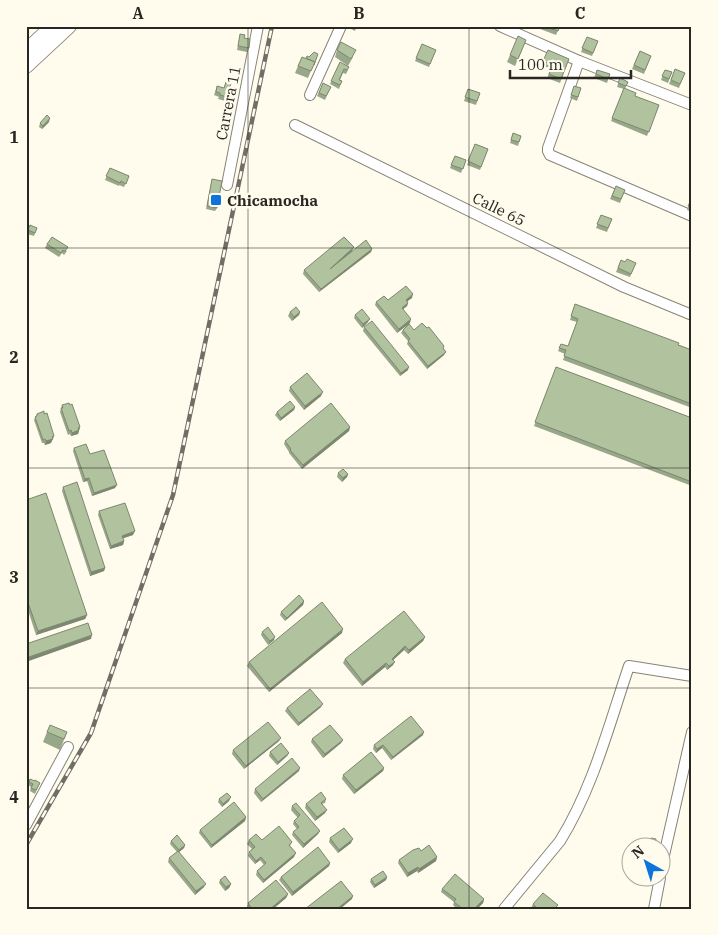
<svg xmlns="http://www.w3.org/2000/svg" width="718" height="935" font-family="'IBM Plex Serif',serif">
	<rect width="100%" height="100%" fill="#fffced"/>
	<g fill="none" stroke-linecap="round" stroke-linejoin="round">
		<defs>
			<g id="minor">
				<path d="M500,26L579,61L692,105"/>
				<path d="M579,61L548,148V151L550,155L692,216"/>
				<path d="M310,95L341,26"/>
				<path d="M295,125L624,287L692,315"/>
				<path d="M227,185L258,26"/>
				<path d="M26,825L68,747"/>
				<path d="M660,873L692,732"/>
				<path d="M504,909L560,841C593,788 609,725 629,666L692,676"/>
				<path d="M654,909L660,878"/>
			</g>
			<g id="major">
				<path d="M26,51L53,26"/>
				<path d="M26,66L69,26"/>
			</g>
		</defs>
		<use href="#minor" stroke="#878477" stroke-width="12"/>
		<use href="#major" stroke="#878477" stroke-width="16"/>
		<use href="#minor" stroke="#fff" stroke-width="10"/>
		<use href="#major" stroke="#fff" stroke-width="14"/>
		<defs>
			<path id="rail" d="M26,845L91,733L173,495L272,26"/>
		</defs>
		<use href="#rail" stroke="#706e66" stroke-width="4.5"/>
		<use href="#rail" stroke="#fffced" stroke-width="2.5" stroke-dasharray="8" stroke-linecap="butt"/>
	</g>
	<g fill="#98a789">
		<path d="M347,26H357L355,31L347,27Z"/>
		<path d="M536,26H560L556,35L535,27Z"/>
		<path d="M240,34L244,38L249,48L247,52L237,50Z"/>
		<path d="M587,37L598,41L592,56L581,52Z"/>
		<path d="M526,40L515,66L507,62L510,55Z"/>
		<path d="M422,44L436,50L429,67L415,61Z"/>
		<path d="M337,50L353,57L348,66L335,57Z"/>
		<path d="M548,50L569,59L560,83L547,78L551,69L542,65Z"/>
		<path d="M640,51L651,56L644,74L632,69Z"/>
		<path d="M318,54L308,78L295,73L298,66L309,57Z"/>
		<path d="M340,62L348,70L346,74L343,73L340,80L342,81L339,89L330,84Z"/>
		<path d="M675,69L685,73L679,88L669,84Z"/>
		<path d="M597,70L610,74L607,83L594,78Z"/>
		<path d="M665,70L672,72L668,83L661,80Z"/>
		<path d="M620,78L628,82L625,89L635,96L659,105L647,136L611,121L624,89L617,87Z"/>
		<path d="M231,83L226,101L218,99L219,97L214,95L217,86L224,88Z"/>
		<path d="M323,83L331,87L325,100L317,96Z"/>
		<path d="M574,86L581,88L577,101L570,98Z"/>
		<path d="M468,89L480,93L476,105L464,101Z"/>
		<path d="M49,122L42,129L39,127L40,123Z"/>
		<path d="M513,133L521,136L518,146L510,143Z"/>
		<path d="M475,144L488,149L480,170L467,165Z"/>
		<path d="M455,156L466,160L461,173L450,168Z"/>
		<path d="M110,168L129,176L124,187L119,185V186L105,180Z"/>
		<path d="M212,179L217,208L215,211L206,209Z"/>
		<path d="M616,186L625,190L620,203L610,199Z"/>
		<path d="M691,200H692V212L687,210Z"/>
		<path d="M601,215L612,219L607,232L596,228Z"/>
		<path d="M30,225L37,228L34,236L27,234Z"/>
		<path d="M47,244L67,251L64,255L62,253L59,257L45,248Z"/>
		<path d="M372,249L371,252L319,292L303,274L304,270L352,251Z"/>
		<path d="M621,260L625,262L636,263L630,277L616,272Z"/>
		<path d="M412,298L407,301L408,303L407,306L403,309L410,323L397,333L375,305L376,302Z"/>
		<path d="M575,304L692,350V408L563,360L565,354L558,351L561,344L568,346L577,322L570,320Z"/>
		<path d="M290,312H300L299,315L292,321L288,316Z"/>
		<path d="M355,315L368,322L362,328L354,318Z"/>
		<path d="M364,327L408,370L400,376L363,331Z"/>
		<path d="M427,328L444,349V355L427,369L407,344L408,341L401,333L403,330H414Z"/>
		<path d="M556,367L692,418V486L534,426Z"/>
		<path d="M290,387L321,396L304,410L289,391Z"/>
		<path d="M62,405L80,427L78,434L71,436L70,434L68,435L60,412Z"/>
		<path d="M295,407L294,410L280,421L275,415L277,412Z"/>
		<path d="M37,414L54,436L51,443L45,445L44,443H42L34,420Z"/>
		<path d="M350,427L349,431L302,469L289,453V452L284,444L285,441Z"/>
		<path d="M74,448L90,454L115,488L92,496L87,481L83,482L73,451Z"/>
		<path d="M338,473L348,474L347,477L342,482L337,477Z"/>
		<path d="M63,487L105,568L104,571L90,576L62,491Z"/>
		<path d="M26,500L87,615L85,619L36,635L26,604Z"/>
		<path d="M99,511L133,535L123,538L124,541L123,545L110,549L98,515Z"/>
		<path d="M304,601L303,605L285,621L280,615L281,612Z"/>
		<path d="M262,632L274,640L268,645L261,635Z"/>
		<path d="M342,633L269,692L247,666L249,662Z"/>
		<path d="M425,637L423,641L408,654L404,650L393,660V665L387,670L385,667L362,686L343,663L345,659Z"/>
		<path d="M321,707L298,726L285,711L287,708Z"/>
		<path d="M47,732H67L60,750L43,742Z"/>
		<path d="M423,735L391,760L382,748L376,753L373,749L374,745Z"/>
		<path d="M312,739L343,740L341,743L323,758L311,742Z"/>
		<path d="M279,741L244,769L232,754L233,750Z"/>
		<path d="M270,752L289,753L287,756L277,765L269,756Z"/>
		<path d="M384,768L383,771L354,794L342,779L343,775Z"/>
		<path d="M299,771L261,802L254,793L255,789Z"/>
		<path d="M29,782L40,783L35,794L30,791L31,787L28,785Z"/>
		<path d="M219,799L229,801L222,807L218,802Z"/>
		<path d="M326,799L325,803L322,804L325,813L315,821L305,808L306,804Z"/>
		<path d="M292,806L320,831L318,834L303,848L292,835L293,832L297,829L293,824L294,821L298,818L291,810Z"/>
		<path d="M246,817L245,821L211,848L199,833L200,830Z"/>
		<path d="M330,838L351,843L338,853L329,842Z"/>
		<path d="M249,840L292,842L290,846L294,857L263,883L256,875L257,871L264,865L260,860L255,864L248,856L249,852L252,849L247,844Z"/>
		<path d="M171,841L185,845L184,848L179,852L204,887L195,895L168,862L169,858L177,852L170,844Z"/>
		<path d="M421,851L437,857L436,861L418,873L417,871L407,877L398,863L399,860Z"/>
		<path d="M330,863L329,866L292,896L279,880L281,877Z"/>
		<path d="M387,877L386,880L374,888L370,882L371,879Z"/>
		<path d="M220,880L231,884L229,888L225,891L219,883Z"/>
		<path d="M442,889L484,899L483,903L477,909H457L453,905L454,902L441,892Z"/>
		<path d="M288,894L286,898L273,909H248L247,907L248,903Z"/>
		<path d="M533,904L558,905L556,909H532L531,908Z"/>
	</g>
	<g fill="#7c886f">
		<path d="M50,118L49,122L42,129L43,126Z"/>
		<path d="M354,247L352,251L330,269Z"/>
		<path d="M372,249L371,252L319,292L321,289Z"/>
		<path d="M413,294L412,298L405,303L406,300Z"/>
		<path d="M408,303L407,306L401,311L402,308Z"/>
		<path d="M300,312L299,315L292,321L294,317Z"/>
		<path d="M370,319L368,322L362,328L363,324Z"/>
		<path d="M411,319L410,323L397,333L399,329Z"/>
		<path d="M446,352L444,355L427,369L428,366Z"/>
		<path d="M409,367L408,370L400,376L401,373Z"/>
		<path d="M323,392L321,396L304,410L305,406Z"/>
		<path d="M295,407L294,410L280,421L281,418Z"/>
		<path d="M80,427L78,434L71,436L72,433Z"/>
		<path d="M350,427L349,431L302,469L303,465Z"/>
		<path d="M54,436L51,443L45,445L46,441Z"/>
		<path d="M348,474L347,477L342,482L343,478Z"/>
		<path d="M89,478L87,481L83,482L85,479Z"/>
		<path d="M117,485L115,488L92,496L94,493Z"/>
		<path d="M135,531L133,535L121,539L122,536Z"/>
		<path d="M124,541L123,545L110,549L111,546Z"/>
		<path d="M105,568L104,571L90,576L91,572Z"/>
		<path d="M304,601L303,605L285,621L287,618Z"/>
		<path d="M87,615L85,619L36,635L38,631Z"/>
		<path d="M343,629L342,633L269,692L270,689Z"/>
		<path d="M92,635L91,639L26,662V658Z"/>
		<path d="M275,637L274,640L268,645L270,641Z"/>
		<path d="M425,637L423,641L408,654L409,650Z"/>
		<path d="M405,646L404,650L391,662L392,659Z"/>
		<path d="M395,662L393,665L387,670L389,666Z"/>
		<path d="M386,663L385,667L362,686L363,682Z"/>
		<path d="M323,704L321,707L298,726L299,723Z"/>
		<path d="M424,732L423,735L391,760L393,757Z"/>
		<path d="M281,738L279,741L244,769L246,766Z"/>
		<path d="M343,740L341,743L323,758L325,754Z"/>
		<path d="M383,745L382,748L376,753L377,749Z"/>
		<path d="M289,753L287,756L277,765L278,762Z"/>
		<path d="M300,768L299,771L261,802L263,799Z"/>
		<path d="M384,768L383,771L354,794L356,790Z"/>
		<path d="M231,797L229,801L222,807L223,804Z"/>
		<path d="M327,810L325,813L315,821L317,817Z"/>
		<path d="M246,817L245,821L211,848L212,845Z"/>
		<path d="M320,831L318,834L303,848L304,844Z"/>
		<path d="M353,839L351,843L338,853L339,850Z"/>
		<path d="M185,845L184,848L178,853L179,850Z"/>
		<path d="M296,853L294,857L263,883L264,880Z"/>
		<path d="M261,857L260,860L255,864L256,861Z"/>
		<path d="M437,857L436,861L418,873L419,869Z"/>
		<path d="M330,863L329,866L292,896L293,892Z"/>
		<path d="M418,867L417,871L407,877L408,873Z"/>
		<path d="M387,877L386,880L374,888L375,885Z"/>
		<path d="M206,884L204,887L195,895L196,891Z"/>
		<path d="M231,884L229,888L225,891L226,887Z"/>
		<path d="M288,894L286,898L273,909H270Z"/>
		<path d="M353,896L352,899L340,909H337Z"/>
		<path d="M484,899L483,903L477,909H474Z"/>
	</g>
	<g fill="#b1c29f" stroke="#7c886f">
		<path d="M544,26H560L558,31Z"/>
		<path d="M240,34L245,35L244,38L250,39L249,48L238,46Z"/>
		<path d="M518,36L526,40L518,59L510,55Z"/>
		<path d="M587,37L598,41L593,53L582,48Z"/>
		<path d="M341,42L356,50L351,59L337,50Z"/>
		<path d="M422,44L436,50L430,64L416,58Z"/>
		<path d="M548,50L569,59L561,79L549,74L552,65L543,61Z"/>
		<path d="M640,51L651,56L645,70L634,65Z"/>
		<path d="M314,52L318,54L314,65L315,62L306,58L307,56L309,57Z"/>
		<path d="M302,57L315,62L311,71L298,66Z"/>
		<path d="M340,62L349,67L347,70L344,69L339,80L342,81L340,85L331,81Z"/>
		<path d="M675,69L685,73L680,84L671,80Z"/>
		<path d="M597,70L610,74L608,79L596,74Z"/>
		<path d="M665,70L672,72L669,79L662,76Z"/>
		<path d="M620,78L628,82L626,86L618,83Z"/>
		<path d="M226,82L231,83L227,97L220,95V93L216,92L217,86L224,88Z"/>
		<path d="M323,83L331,87L326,96L319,93Z"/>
		<path d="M574,86L581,88L578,97L571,95Z"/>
		<path d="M624,88L636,93L635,96L659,105L649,132L612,118Z"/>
		<path d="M468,89L480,93L477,101L465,97Z"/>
		<path d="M47,115L50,118L43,126L40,123Z"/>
		<path d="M513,133L521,136L519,142L511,140Z"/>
		<path d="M475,144L488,149L481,167L468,161Z"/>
		<path d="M455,156L466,160L463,169L451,165Z"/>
		<path d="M110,168L129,176L126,184L121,181L120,183L106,176Z"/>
		<path d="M212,179L222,181L217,208L207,206Z"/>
		<path d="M616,186L625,190L621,199L612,196Z"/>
		<path d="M691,200H692V207L688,206Z"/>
		<path d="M601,215L612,219L608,228L597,224Z"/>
		<path d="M30,225L37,228L35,233L28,230Z"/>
		<path d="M52,237L68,247L65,251L63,250L61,253L47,244Z"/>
		<path d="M344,237L354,247L330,269L366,240L372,249L321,289L304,270Z"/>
		<path d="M627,259L636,263L631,274L618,268L621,260L625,262Z"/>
		<path d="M406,286L413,294L406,300L408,303L402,308L411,319L399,329L376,302L384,296L388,300Z"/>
		<path d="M575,304L679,343L678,345L692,350V404L564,356L566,350L559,348L561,344L568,346L578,319L571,316Z"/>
		<path d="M296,307L300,312L294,317L290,312Z"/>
		<path d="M362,309L370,319L363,324L355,315Z"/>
		<path d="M372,321L409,367L401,373L364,327Z"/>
		<path d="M422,323L427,328L429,327L444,346L443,348L446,352L428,366L408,341L410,339L403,330L409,324L414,330Z"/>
		<path d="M556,367L692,418V482L535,422Z"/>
		<path d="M307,373L323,392L305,406L290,387Z"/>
		<path d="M290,401L295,407L281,418L277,412Z"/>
		<path d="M69,403L70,405L72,404L80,427L78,428L79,430L72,433L71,430L69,431L61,408H63L62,405Z"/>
		<path d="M331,403L350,427L303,465L290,450L291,449L285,441Z"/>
		<path d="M44,411V414L47,413L54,436L52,437L53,439L46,441L45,439L43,440L35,417L37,416V414Z"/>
		<path d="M86,444L90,454L104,450L117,485L94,493L89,478L85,479L74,448Z"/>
		<path d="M343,469L348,474L343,478L338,473Z"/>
		<path d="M77,482L105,568L91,572L63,487Z"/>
		<path d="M46,493L87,615L38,631L26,597V500Z"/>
		<path d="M125,503L135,531L122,536L124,541L111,546L99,511Z"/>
		<path d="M299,595L304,601L287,618L281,612Z"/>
		<path d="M322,602L343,629L270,689L249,662Z"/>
		<path d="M404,611L425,637L409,650L405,646L392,659L395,662L389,666L386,663L363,682L345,659Z"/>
		<path d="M88,623L92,635L26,658V644Z"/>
		<path d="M268,627L275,637L270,641L262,632Z"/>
		<path d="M310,689L323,704L299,723L287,708Z"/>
		<path d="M411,716L424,732L393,757L383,745L377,749L374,745Z"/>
		<path d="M268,722L281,738L246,766L233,750Z"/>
		<path d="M50,725L67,732L64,739L47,732Z"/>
		<path d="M330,725L343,740L325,754L312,739Z"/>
		<path d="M281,743L289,753L278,762L270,752Z"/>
		<path d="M371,752L384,768L356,790L343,775Z"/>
		<path d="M292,758L300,768L263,799L255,789Z"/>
		<path d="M30,779L35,781V780L40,783L36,790L31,788L33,784L29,782Z"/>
		<path d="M321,792L326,799L321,803L327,810L317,817L306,804Z"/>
		<path d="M227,793L231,797L223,804L219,799Z"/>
		<path d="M234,802L246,817L212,845L200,830Z"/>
		<path d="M296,803L320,831L304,844L293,832L299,827L294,821L300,815L292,806Z"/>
		<path d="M279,826L292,842L289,845L296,853L264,880L257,871L266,863L261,857L256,861L249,852L255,847L249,840L256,834L262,840Z"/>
		<path d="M344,828L353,839L339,850L330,838Z"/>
		<path d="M177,835L185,845L179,850L171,841Z"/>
		<path d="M651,838L656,839L654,848H640L641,842L649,844Z"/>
		<path d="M429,845L437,857L419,869L418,867L408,873L399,860L413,850L419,848L421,851Z"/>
		<path d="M318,847L330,863L293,892L281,877Z"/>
		<path d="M178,851L206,884L196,891L169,858Z"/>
		<path d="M383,871L387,877L375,885L371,879Z"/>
		<path d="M455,874L484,899L474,909H463L454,902L456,899L442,889Z"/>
		<path d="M225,876L231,884L226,887L220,880Z"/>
		<path d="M276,880L288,894L270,909H252L248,903Z"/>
		<path d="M341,881L353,896L337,909H305Z"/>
		<path d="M543,893L558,905L554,909H538L533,904Z"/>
	</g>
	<path fill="none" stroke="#282722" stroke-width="1" stroke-opacity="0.55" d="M248,26V909M469,26V909M26,248H692M26,468H692M26,688H692"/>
	<rect fill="#0d74dc" stroke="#fffced" stroke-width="2" x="210" y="194" width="12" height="12" rx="2.5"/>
	<g text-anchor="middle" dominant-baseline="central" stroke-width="5" stroke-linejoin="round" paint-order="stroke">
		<g font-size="15" fill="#282722" stroke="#fffced">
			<text transform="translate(228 103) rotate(-79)">Carrera 11</text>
			<text transform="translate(499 209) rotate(26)">Calle 65</text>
		</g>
		<g font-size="15" font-weight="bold" fill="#282722" stroke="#fffced" text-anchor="start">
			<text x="227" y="200">Chicamocha</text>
		</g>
	</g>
	<rect width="718" height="935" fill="none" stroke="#fffced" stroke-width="55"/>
	<g transform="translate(646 862) rotate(321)"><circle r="24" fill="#fffced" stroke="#a9a79c"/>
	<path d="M0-4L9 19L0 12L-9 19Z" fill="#0d74dc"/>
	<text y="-8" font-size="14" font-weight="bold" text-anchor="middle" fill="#282722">N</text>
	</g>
	<path d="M510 70v8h121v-8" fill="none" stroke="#282722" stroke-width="2.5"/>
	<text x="518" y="70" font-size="15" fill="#282722" stroke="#fffced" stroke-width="4" paint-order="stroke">100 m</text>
	<rect x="28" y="28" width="662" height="880" fill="none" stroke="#282722" stroke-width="2"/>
	<g font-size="16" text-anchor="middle" font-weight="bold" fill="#282722">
		<text x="138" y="19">A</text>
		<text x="359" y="19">B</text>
		<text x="580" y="19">C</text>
		<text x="14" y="143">1</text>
		<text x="14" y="363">2</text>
		<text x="14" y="583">3</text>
		<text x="14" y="803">4</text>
	</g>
</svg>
